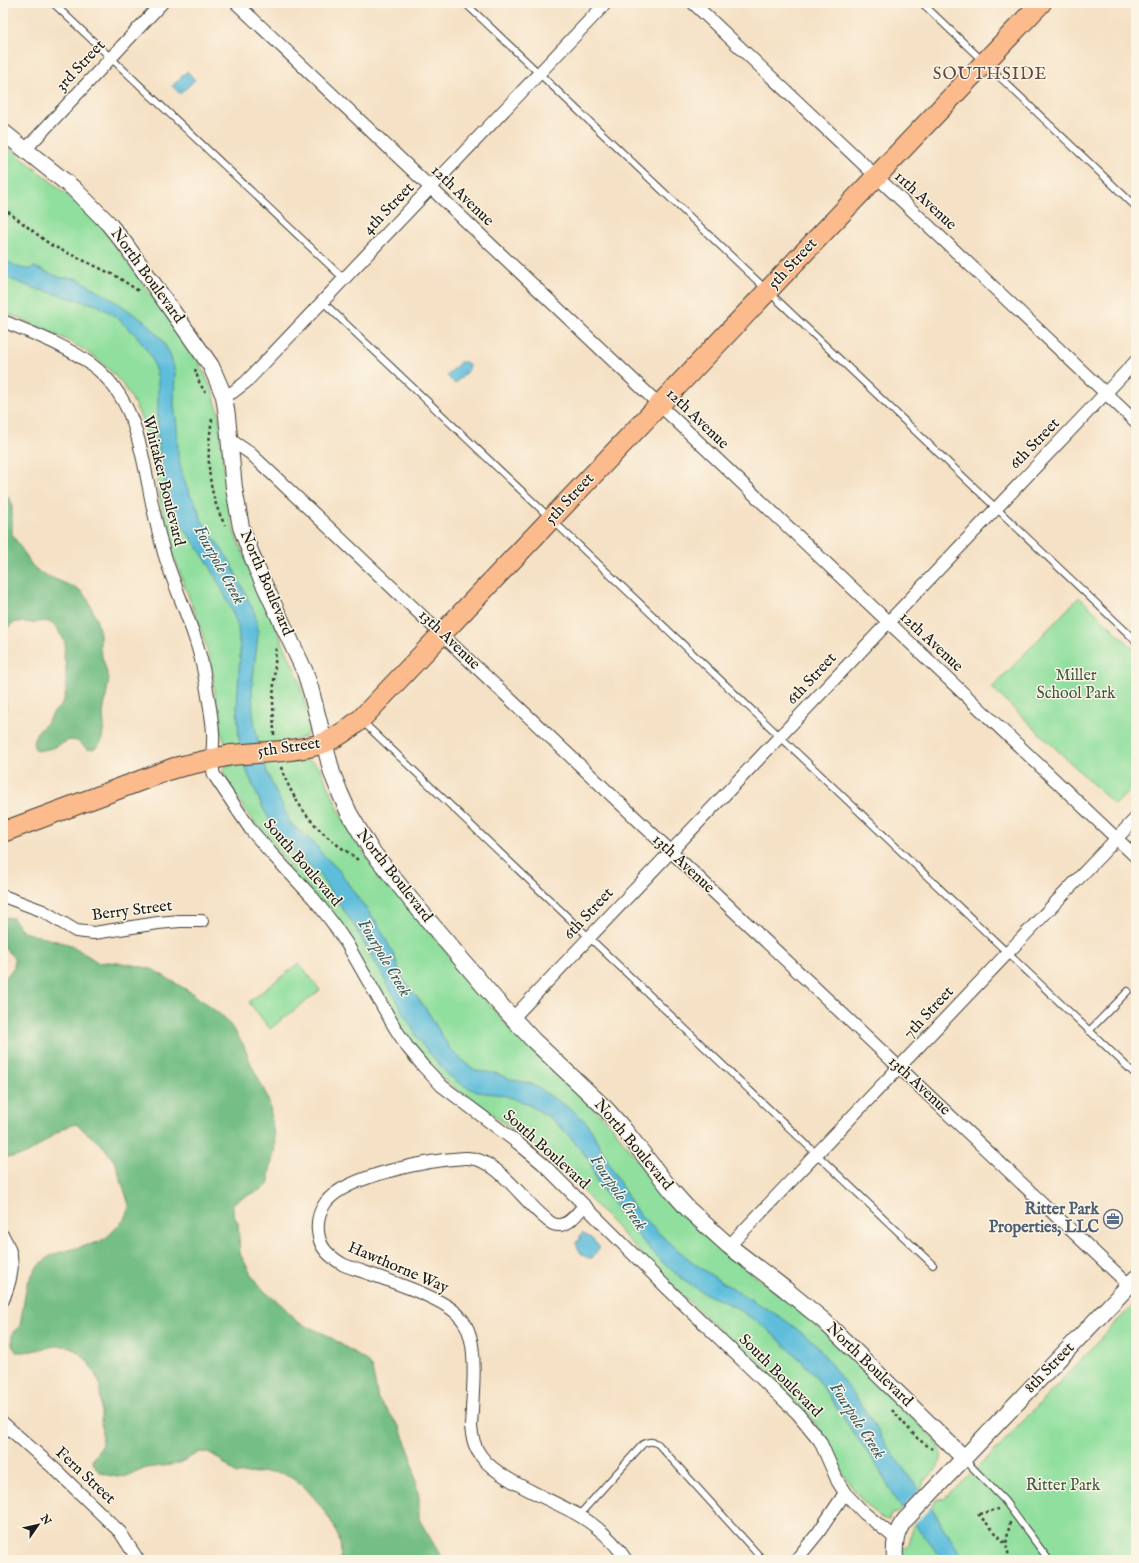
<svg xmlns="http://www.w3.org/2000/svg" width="1139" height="1563" font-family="'IM FELL English',serif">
	<rect width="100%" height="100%" fill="#fcf5e5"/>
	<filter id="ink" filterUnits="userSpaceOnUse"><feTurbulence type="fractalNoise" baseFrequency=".025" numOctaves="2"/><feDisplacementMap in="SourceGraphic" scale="8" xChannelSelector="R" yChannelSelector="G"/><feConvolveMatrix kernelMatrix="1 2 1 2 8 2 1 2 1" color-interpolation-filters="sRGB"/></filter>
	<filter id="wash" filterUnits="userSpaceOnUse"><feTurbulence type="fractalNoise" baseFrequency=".012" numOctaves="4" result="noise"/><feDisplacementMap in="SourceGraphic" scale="16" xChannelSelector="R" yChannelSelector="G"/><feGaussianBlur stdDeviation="0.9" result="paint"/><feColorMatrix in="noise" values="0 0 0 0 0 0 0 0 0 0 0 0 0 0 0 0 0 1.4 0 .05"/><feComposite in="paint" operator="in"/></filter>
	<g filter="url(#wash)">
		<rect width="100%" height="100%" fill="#f5e1c5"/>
		<g fill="#90df9e" stroke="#567e5d">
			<path d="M3,143L65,193L84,209L101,227L139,278L190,350L200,364L212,390L219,414L226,494L235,535L298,677L310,723L308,733L304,737L298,739L282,742L228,745L225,743C216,722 216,690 211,666C202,622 180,581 168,537C160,505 156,472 148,439C127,360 72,340 3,312Z"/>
			<path d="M1079,597L1136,651V784L1115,805L992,688Z"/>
			<path d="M299,759C307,760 313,761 320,768L342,817L367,858L509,1028L612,1126L655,1184L671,1204L687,1220L726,1254L781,1296L819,1328L936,1441C947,1460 939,1466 926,1480L925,1479L923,1487L898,1513L891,1514L889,1520L881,1518L859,1497L840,1469L825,1438L813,1421L798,1405L657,1271L557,1164L535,1145L445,1081L411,1045L278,852L246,812L223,773L224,768L227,765Z"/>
			<path d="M299,963L320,990L270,1029L249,1002Z"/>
			<path d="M1136,1306V1560H902L901,1550L909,1545L913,1526L937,1500L944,1498L991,1455L1126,1312L1131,1307Z"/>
		</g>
		<g fill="#74be85" stroke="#486d50">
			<path d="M3,490L12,503V534L31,564L39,572L80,590L87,598L96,618L100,634V650L109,679L103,714L104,726L102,738L101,743L97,747L93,749H87L78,741L69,740L53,748L37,751L34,747L33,742L37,732L45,725L53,713L63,703L66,692V664L64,658L65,642L57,628L49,622L44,621L34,623L18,622L13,623L6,630L4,635V658L6,716L3,722Z"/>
			<path d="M3,917L13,918L23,932L71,945L99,963L108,962L129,964L152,969L192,993L226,1019L243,1044L251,1064L267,1096L270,1107L275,1144L274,1153L269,1174V1184C258,1193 245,1195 233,1203V1213L238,1223L240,1254L251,1274L264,1291L283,1306L297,1322L327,1335L365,1360L372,1368L378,1399L399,1426L411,1456L419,1498V1519L443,1560H340C341,1553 341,1545 339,1539C335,1521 303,1479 285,1474C271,1470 251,1474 236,1474L218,1458L210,1453L200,1452L178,1464L146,1468L127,1476L117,1477L107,1475L98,1471L92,1461L102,1444L100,1384C92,1366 79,1343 56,1346C42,1348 30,1353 16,1352L12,1344V1333L20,1325L27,1284L32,1275L37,1267L50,1256L54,1254L99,1242L107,1237L121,1223L127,1215L129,1205L116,1164L104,1147L76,1124C56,1128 45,1144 28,1153C20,1157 11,1157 3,1158V981L14,967V958L3,947Z"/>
		</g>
		<g fill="#5dbddb" stroke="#3c6c7c">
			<path d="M187,71L195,80L180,94L172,86Z"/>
			<path d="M3,259C12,263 25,274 34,267L61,278H76L115,301L148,324L162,340L170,354L175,372L174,405L177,426L178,456L184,480L190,495L195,502L202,521L229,560L255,614L258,635L252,687L253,713L257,737L268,775L291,824L314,843L322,854L339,870L355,894L378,924L394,955L402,977L428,1012L450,1049L464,1062L477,1071L495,1073L510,1079L532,1084L575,1112L586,1122L594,1135L622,1187L635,1209L645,1220L666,1240L695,1264L720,1281L782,1318L815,1343L863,1407L887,1446L931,1507L964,1560H943L897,1502L876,1464L854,1434L816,1377L802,1361L766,1328L735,1307L702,1292L680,1277L661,1261L639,1237L596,1181L591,1163L567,1133L550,1118L526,1103L503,1095L477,1092L461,1084L448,1075L420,1042L354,925L333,895L318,873L293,851L274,828L262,806L247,772L239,739L238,721L237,707L240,652L238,627L230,606L210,566L176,516L170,503L161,466L158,438V379L151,356L136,335L116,317L97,305L33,288L3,276Z"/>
			<path d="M461,361L463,363L465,361L469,365L468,367L469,369L455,384L447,376Z"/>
			<path d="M582,1233L591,1238L599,1246V1249L592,1258C584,1259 578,1251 576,1243L577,1241L580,1240V1235Z"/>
		</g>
		<path fill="#f5e1c5" d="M920,1490L932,1506L913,1526L901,1510Z"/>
	</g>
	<g filter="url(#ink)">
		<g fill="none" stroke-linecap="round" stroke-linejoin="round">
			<defs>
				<g id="service">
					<path d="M53,3L344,279"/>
					<path d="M465,3L1136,641"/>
					<path d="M922,3L1136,207"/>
					<path d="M323,302L1136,1075"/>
					<path d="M363,722L933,1265"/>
					<path d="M1089,1031L1128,991"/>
					<path d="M964,1459L1004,1500L1049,1560"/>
					<path d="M579,1515L643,1444C649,1441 652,1441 658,1444L763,1560"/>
				</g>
				<g id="minor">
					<path d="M236,3L1136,857"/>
					<path d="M693,3L1136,422"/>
					<path d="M25,150L162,3"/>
					<path d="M3,321C34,334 65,345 92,365C132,395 140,442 149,488C153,510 158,531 164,553C177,596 198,634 205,679C208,697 212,715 213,733C214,747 210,761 214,775L251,830L271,853L314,899L332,922L347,944L395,1028L408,1048L423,1066L442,1086L519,1144L543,1164L667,1288L798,1414L820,1441L838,1482L845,1493L864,1513L895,1538"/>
					<path d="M224,396L233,392L246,382L606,3"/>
					<path d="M229,439L250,453L1129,1285"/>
					<path d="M3,896L43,911L76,931L94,933L158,923L180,921H202"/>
					<path d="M512,1019L1136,361"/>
					<path d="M584,1206C577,1213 569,1226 558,1225C553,1225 548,1221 545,1218C522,1200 496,1156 465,1158C431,1160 347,1175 326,1202C320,1210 317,1221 318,1231C319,1248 330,1257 344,1265C371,1275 444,1296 460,1317C465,1322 468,1329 470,1336C477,1359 472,1402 471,1427C472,1438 474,1447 481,1456C498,1480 553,1500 580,1516C598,1527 615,1542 626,1560"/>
					<path d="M3,1236C17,1258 12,1278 3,1300"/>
					<path d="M729,1246L1136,818"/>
					<path d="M3,1423L57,1471L120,1532L138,1560"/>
					<path d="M796,1560L818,1533L845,1493"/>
				</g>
				<g id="tertiary">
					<path d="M3,132L73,188L108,223L125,244L211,366L224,396L227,416L234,488L241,527L256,567L305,672L311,691L332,773L340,793L349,813L371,850L411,900L495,999L533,1040L606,1109L622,1127L672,1191L688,1209L729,1246L785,1289L824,1321L964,1458"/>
					<path d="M895,1560C894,1545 895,1532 905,1520L1136,1278"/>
				</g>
				<g id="primary">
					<path d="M283,751C319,747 332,743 361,719L1041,3"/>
					<path d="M3,832L174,768L231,755"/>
				</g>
			</defs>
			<use href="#service" stroke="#3d3a35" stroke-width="8"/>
			<use href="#minor" stroke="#3d3a35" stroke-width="14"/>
			<use href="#tertiary" stroke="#3d3a35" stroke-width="18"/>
			<use href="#primary" stroke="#3d3a35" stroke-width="22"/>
			<g stroke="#3d3a35" stroke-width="2.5" stroke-dasharray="3 3" stroke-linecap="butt">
				<path d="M3,208L51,245L116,276L140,292"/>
				<path d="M195,369L199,382L205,392"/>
				<path d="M212,419C206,455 207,492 225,525"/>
				<path d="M274,735L273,701L276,646"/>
				<path d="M281,767C291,797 310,824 335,843C343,849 351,854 358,860"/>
				<path d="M892,1410L918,1439L932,1449"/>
				<path d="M978,1514L1006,1544"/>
				<path d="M979,1514L999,1509"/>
				<path d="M1010,1522L1006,1544L1010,1560"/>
			</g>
			<use href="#service" stroke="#fff" stroke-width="6"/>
			<use href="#minor" stroke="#fff" stroke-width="12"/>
			<use href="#tertiary" stroke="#fff" stroke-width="16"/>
			<use href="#primary" stroke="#fbbb8c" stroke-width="20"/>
			<defs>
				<path id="primary-bridge" d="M231,755L283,751"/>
			</defs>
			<use href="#primary-bridge" stroke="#3d3a35" stroke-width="22" stroke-linecap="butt"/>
			<use href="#primary-bridge" stroke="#fbbb8c" stroke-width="20"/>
		</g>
	</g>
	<defs>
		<symbol id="office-ring" viewBox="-11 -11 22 22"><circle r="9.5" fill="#fcf5e5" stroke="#5c6f8a" stroke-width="1.5"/><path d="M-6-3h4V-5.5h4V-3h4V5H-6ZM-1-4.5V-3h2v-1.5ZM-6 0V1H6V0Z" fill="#5c6f8a"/></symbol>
	</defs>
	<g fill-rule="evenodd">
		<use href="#office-ring" x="1102" y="1208" width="22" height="22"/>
	</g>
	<g text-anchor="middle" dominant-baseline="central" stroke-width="3" stroke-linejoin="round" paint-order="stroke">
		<g font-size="16" fill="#1c1c1c" stroke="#fcf5e5">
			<text transform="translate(81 66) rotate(-47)">3rd Street</text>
			<text transform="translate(462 196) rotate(44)">12th Avenue</text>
			<text transform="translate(925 201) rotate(43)">11th Avenue</text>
			<text transform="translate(389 209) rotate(-46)">4th Street</text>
			<text transform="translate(793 264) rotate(-47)">5th Street</text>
			<text transform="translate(147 276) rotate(54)">North Boulevard</text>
			<text transform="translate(697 419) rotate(44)">12th Avenue</text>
			<text transform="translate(1035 444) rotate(-46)">6th Street</text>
			<text transform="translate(163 481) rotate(76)">Whitaker Boulevard</text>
			<text transform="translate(570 499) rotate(-47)">5th Street</text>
			<text transform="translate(266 583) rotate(67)">North Boulevard</text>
			<text transform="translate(449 640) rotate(44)">13th Avenue</text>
			<text transform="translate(931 642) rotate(43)">12th Avenue</text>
			<text transform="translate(812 679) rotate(-47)">6th Street</text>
			<text transform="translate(289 748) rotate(-8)">5th Street</text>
			<text transform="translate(302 863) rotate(49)">South Boulevard</text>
			<text transform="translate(683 864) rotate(43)">13th Avenue</text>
			<text transform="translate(394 876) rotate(52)">North Boulevard</text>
			<text transform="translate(132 911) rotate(-7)">Berry Street</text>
			<text transform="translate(589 914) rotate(-47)">6th Street</text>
			<text transform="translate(929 1013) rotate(-47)">7th Street</text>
			<text transform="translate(919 1086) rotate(43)">13th Avenue</text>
			<text transform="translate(633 1145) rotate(50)">North Boulevard</text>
			<text transform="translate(546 1150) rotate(42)">South Boulevard</text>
			<text transform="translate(398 1268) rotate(23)">Hawthorne Way</text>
			<text transform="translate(869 1365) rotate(44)">North Boulevard</text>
			<text transform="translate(1050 1368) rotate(-46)">8th Street</text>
			<text transform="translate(780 1376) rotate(45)">South Boulevard</text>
			<text transform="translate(85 1476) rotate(43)">Fern Street</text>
		</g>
		<g font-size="16" fill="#3f5643" stroke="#fcf5e5">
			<text x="1076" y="676">Miller<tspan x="1076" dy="18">School Park</tspan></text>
			<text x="1063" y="1486">Ritter Park</text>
		</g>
		<g font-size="16" font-weight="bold" fill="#4e5e75" stroke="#fcf5e5" text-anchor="end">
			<text x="1099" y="1210">Ritter Park<tspan x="1099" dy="18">Properties, LLC</tspan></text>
		</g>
		<g font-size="17" letter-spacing="1" fill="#644643" stroke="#fcf5e5">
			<text x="990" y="74">SOUTHSIDE</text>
		</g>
		<g font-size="17" font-style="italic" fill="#365c68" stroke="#fcf5e5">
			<text transform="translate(219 565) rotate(61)">Fourpole Creek</text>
			<text transform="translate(384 958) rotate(59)">Fourpole Creek</text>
			<text transform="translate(618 1193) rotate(56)">Fourpole Creek</text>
			<text transform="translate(857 1421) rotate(57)">Fourpole Creek</text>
		</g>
	</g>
	<rect width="1139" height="1563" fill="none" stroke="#fcf5e5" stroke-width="16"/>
	<g transform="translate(38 1525) rotate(56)" stroke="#fcf5e5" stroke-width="3" paint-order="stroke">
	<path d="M0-3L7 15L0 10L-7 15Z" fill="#1c1c1c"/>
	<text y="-6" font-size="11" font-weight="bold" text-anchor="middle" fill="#1c1c1c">N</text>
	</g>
</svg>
